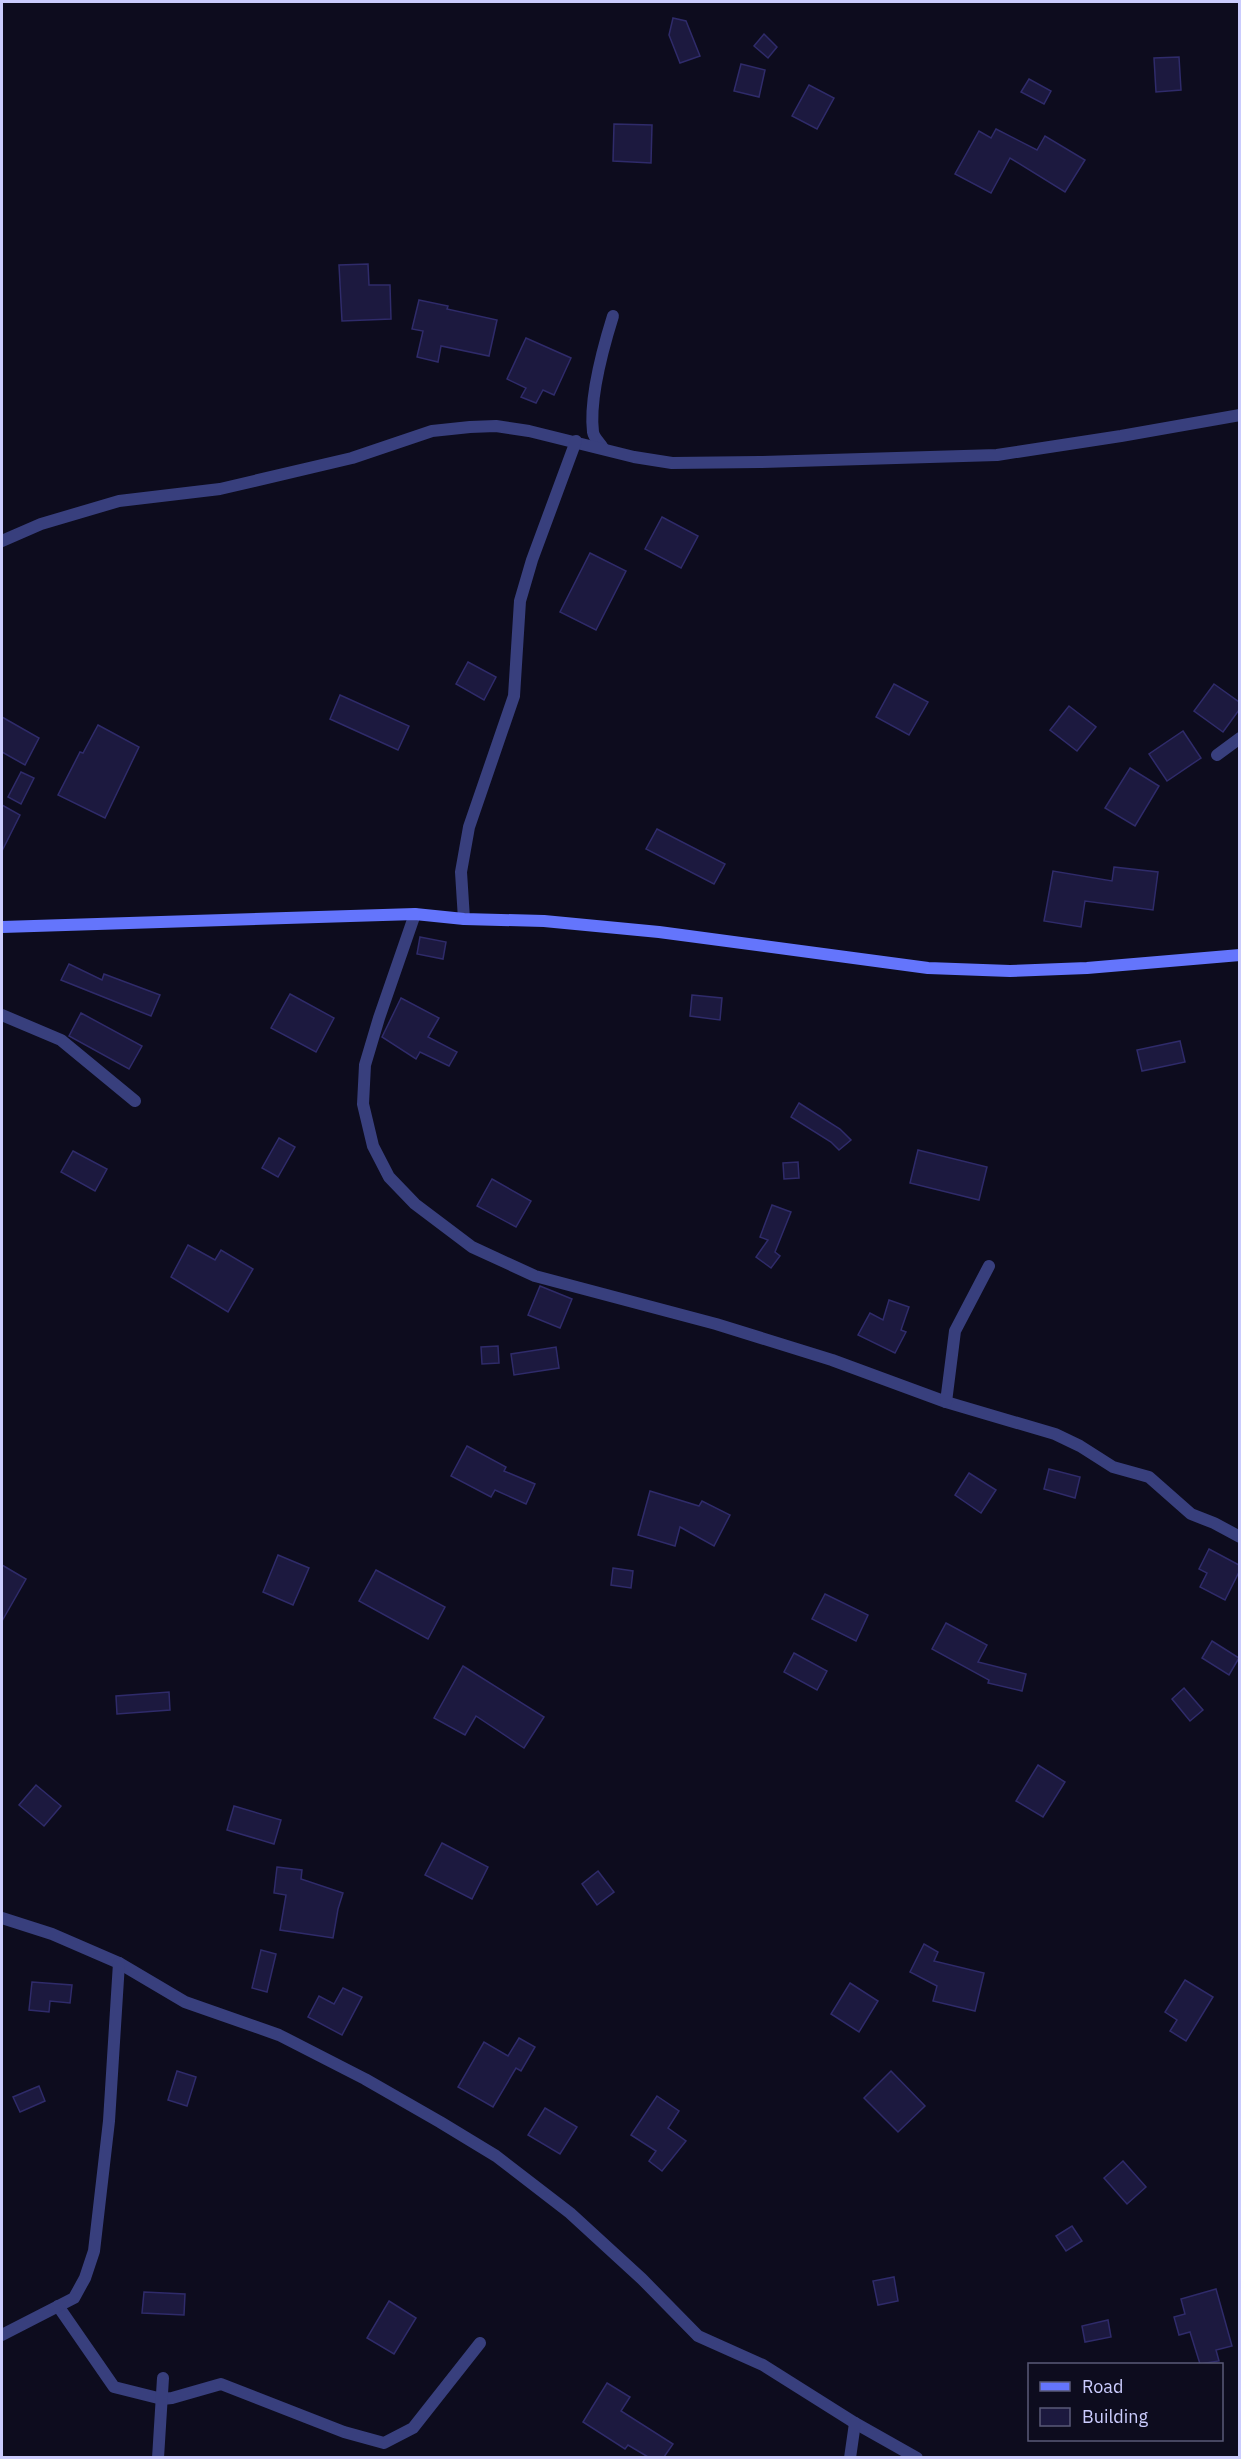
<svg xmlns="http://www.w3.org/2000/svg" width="1241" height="2459" font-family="'IBM Plex Sans',sans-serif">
	<rect width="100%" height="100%" fill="#0d0c1e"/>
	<g fill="#1c193f" stroke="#2f2b6a" stroke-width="1.5">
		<path d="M673,18L686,21L700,56L680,63L669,35Z"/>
		<path d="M764,34L777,47L768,58L754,46Z"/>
		<path d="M1179,57L1181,90L1156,92L1154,58Z"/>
		<path d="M741,64L765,70L759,97L734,91Z"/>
		<path d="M1029,79L1051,91L1044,104L1021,92Z"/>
		<path d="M809,85L834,98L817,129L792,116Z"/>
		<path d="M614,124L652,125L651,163L613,161Z"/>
		<path d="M996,129L1037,150L1045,136L1085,160L1065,192L1010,158L991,193L955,174L979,131L991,138Z"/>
		<path d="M368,264L369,285H390L391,319L342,321L339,265Z"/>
		<path d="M419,300L448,306L447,309L497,320L489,356L441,346L438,362L417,357L423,331L412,329Z"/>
		<path d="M526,338L571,358L554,395L543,390L536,403L521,397L526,388L507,379Z"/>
		<path d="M662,517L698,536L681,568L645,549Z"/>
		<path d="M590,553L626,571L596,630L560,612Z"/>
		<path d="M468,662L496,677L484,700L456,684Z"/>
		<path d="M894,684L928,702L909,735L876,717Z"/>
		<path d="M1214,684L1239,702V710L1223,732L1194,711Z"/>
		<path d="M340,695L409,726L398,750L330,719Z"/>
		<path d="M1069,706L1096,727L1077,751L1050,730Z"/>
		<path d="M2,717L39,738L25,765L2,752Z"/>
		<path d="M98,725L139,747L105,818L58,795L80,752L83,753Z"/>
		<path d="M1183,731L1201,758L1167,781L1149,754Z"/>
		<path d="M1130,768L1159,786L1135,826L1105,808Z"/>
		<path d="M21,772L34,778L21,804L8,797Z"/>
		<path d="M2,805L20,815L2,851Z"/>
		<path d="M657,829L725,864L714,884L646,849Z"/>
		<path d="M1114,867L1158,872L1153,910L1085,901L1081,927L1044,921L1053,871L1112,881Z"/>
		<path d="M420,937L446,942L443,959L417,954Z"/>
		<path d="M69,964L102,980L104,974L160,995L151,1016L61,980Z"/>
		<path d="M290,994L334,1018L316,1052L271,1028Z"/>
		<path d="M692,995L722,998L720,1020L690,1016Z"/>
		<path d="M401,998L439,1018L428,1037L457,1052L449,1066L420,1052L416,1059L382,1037Z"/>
		<path d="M81,1013L142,1046L129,1069L69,1036Z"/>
		<path d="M1180,1041L1185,1062L1142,1071L1137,1050Z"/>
		<path d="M799,1103L840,1129L851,1140L839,1150L831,1142L791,1117Z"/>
		<path d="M279,1138L295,1147L278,1177L262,1168Z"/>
		<path d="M918,1150L987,1167L979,1200L910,1183Z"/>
		<path d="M73,1151L107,1169L95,1191L61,1172Z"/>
		<path d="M798,1162L799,1178L784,1179L783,1163Z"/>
		<path d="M492,1179L531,1201L516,1227L477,1206Z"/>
		<path d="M772,1205L791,1212L775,1252L780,1256L771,1268L756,1257L768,1240L760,1237Z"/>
		<path d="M188,1245L215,1260L221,1250L253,1269L228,1312L171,1277Z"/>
		<path d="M540,1286L572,1299L560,1328L528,1315Z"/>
		<path d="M889,1300L909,1307L901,1330L906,1332L895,1353L858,1335L870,1313L883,1320Z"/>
		<path d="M498,1346L499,1363L482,1364L481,1347Z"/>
		<path d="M556,1347L559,1368L514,1375L511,1354Z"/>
		<path d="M467,1446L506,1467L504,1471L535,1484L526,1504L495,1490L491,1497L451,1476Z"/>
		<path d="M1049,1469L1080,1477L1075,1498L1044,1489Z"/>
		<path d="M969,1473L996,1490L981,1513L955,1495Z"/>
		<path d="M650,1491L699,1506L702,1501L730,1515L714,1546L680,1527L675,1546L638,1535Z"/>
		<path d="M1209,1549L1239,1565V1572L1225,1600L1200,1587L1207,1573L1199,1569Z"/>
		<path d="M278,1555L309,1568L293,1605L263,1592Z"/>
		<path d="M2,1565L26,1579L2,1621Z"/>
		<path d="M613,1568L633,1571L631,1588L611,1585Z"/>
		<path d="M376,1570L445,1607L428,1639L359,1601Z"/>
		<path d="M825,1594L868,1615L856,1641L812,1619Z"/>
		<path d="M946,1623L987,1645L978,1662L1026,1674L1022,1691L988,1683L989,1680L932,1649Z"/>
		<path d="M1212,1641L1239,1658L1229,1675L1202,1658Z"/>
		<path d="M794,1653L827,1671L817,1690L784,1672Z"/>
		<path d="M463,1666L544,1717L524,1748L476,1716L465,1735L434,1718Z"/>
		<path d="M1184,1688L1203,1710L1190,1721L1172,1699Z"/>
		<path d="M169,1692L170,1710L117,1714L116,1696Z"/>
		<path d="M1038,1765L1065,1782L1043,1817L1016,1801Z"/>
		<path d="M36,1785L61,1806L44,1826L19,1805Z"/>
		<path d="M234,1806L281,1820L274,1844L227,1830Z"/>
		<path d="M442,1843L488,1867L472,1899L425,1875Z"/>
		<path d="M277,1867L302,1870L301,1879L343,1893L338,1909L333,1938L280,1930L286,1895L274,1893Z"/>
		<path d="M598,1871L614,1892L597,1905L582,1884Z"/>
		<path d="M924,1944L938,1952L934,1961L984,1973L975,2011L933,2001L937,1986L910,1972Z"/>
		<path d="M261,1950L276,1954L267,1992L252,1988Z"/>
		<path d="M1185,1980L1213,1997L1186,2041L1170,2031L1177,2020L1165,2012Z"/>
		<path d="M32,1982L72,1985L70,2003L50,2001L49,2012L29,2010Z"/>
		<path d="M850,1983L878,2001L859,2032L831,2014Z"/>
		<path d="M343,1988L362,1997L342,2035L308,2017L319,1996L334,2004Z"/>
		<path d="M519,2038L535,2047L521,2071L516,2068L493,2107L458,2087L484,2042L508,2056Z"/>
		<path d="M177,2071L196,2077L187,2106L168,2100Z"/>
		<path d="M891,2071L925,2106L898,2132L864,2098Z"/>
		<path d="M39,2086L45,2101L20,2112L13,2097Z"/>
		<path d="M657,2096L679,2111L668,2128L686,2141L662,2171L649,2161L656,2151L631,2135Z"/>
		<path d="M545,2108L577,2127L560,2154L528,2135Z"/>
		<path d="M1123,2161L1146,2187L1127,2204L1104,2178Z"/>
		<path d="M1072,2226L1082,2241L1066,2251L1056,2236Z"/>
		<path d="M894,2277L898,2301L878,2305L873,2281Z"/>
		<path d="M1216,2289L1232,2346L1216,2350L1219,2361L1200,2364L1190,2332L1179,2335L1174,2317L1185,2314L1181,2299Z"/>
		<path d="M144,2292L185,2294L184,2315L142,2313Z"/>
		<path d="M389,2301L416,2318L394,2354L367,2338Z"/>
		<path d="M1108,2320L1111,2337L1085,2342L1082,2326Z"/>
		<path d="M607,2383L630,2397L621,2411L673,2444L664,2457H648L628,2445L625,2449L583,2422Z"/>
	</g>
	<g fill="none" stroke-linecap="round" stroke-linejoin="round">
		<g stroke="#383f7d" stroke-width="12">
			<path d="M603,448C600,443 594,438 593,432C589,399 603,348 613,316"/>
			<path d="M2,541L41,524L119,501L220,489L352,458L432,431L470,427L496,426L529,431L634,457L672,463L760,462L997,455L1121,436L1240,415"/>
			<path d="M1217,755L1240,738"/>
			<path d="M415,914L379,1018L365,1065L363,1104L373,1146L389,1177L415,1204L472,1247L535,1276L716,1324L832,1360L946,1402L1055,1434L1080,1446L1113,1467L1149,1477L1191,1514L1214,1523L1240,1537"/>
			<path d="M464,919L461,872L469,827L514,696L520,601L532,560L576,441"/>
			<path d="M2,1015L61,1040L135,1101"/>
			<path d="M946,1402L955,1331L989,1266"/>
			<path d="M2,1918L52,1934L119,1963L185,2002L279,2035L365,2079L440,2122L496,2156L570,2213L642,2279L698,2336L763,2365L855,2423L917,2458"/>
			<path d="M58,2306L114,2387L162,2399L172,2398L221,2384L344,2432L384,2443L413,2428L480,2343"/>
			<path d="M2,2335L74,2298L85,2278L94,2251L109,2121L119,1963"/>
			<path d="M158,2458L163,2378"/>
			<path d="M850,2458L855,2423"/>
		</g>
		<path stroke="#6475fc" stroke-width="12" d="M2,927L415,914L464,919L544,921L659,932L928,968L1010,971L1087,968L1240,955"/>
	</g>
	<rect width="1241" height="2459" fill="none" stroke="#cbccfe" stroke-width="6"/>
	<rect x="1028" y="2363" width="195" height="78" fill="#0d0c1e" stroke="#595978" stroke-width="1.5"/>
	<rect x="1040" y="2382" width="30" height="9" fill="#6475fc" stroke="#595978" stroke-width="1.5"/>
	<text x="1082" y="2393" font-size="18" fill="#cbccfe">Road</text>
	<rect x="1040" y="2408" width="30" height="18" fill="#1c193f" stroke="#595978" stroke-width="1.5"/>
	<text x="1082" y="2423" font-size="18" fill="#cbccfe">Building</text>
</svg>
